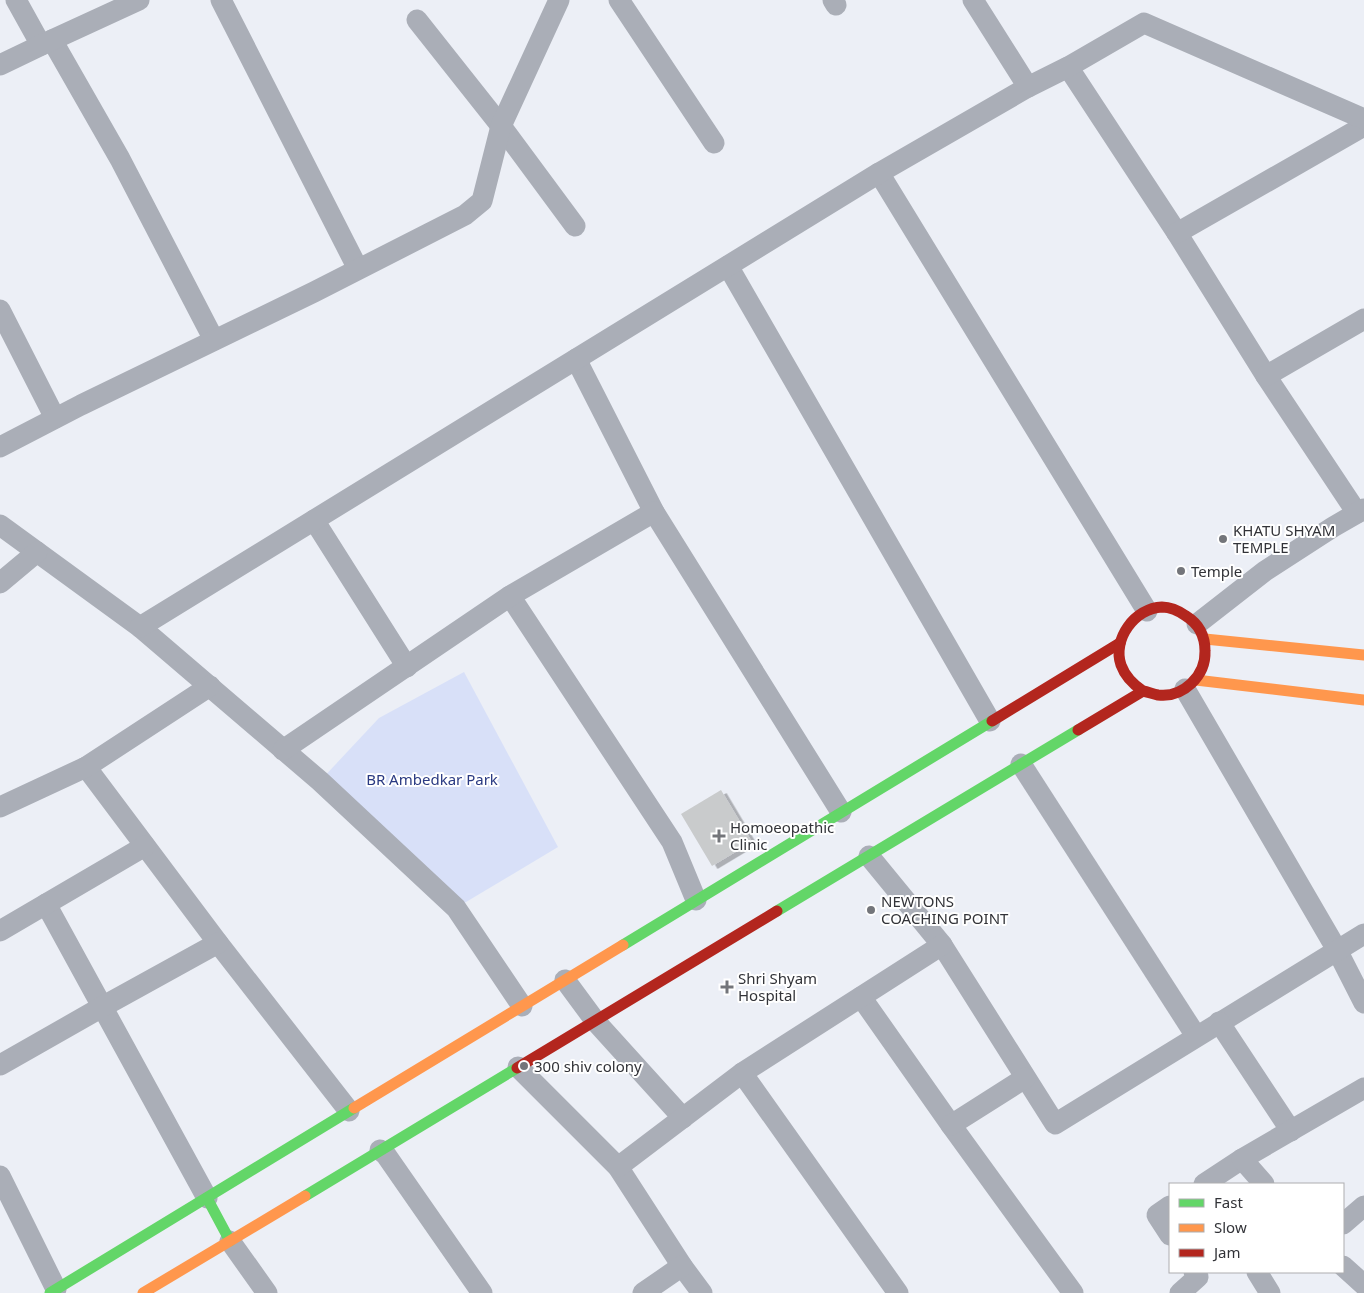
<svg xmlns="http://www.w3.org/2000/svg" width="1364" height="1293" font-family="'Noto Sans',sans-serif">
	<defs>
		<filter id="shadow"><feDropShadow dx="5.5" dy="3" stdDeviation="0" flood-color="#0004"/></filter>
	</defs>
	<rect width="100%" height="100%" fill="#eceff6"/>
	<path fill="#d8e0f8" d="M464,672L558,847L456,908L320,781L379,718Z"/>
	<path fill="#c9cbcc" filter="url(#shadow)" d="M721,790L752,842L712,866L681,814Z"/>
	<g fill="none" stroke-linecap="round" stroke-linejoin="round">
		<g stroke="#aaaeb7" stroke-width="21">
			<path d="M16,0L41,45"/>
			<path d="M221,0L358,269"/>
			<path d="M619,0L714,143"/>
			<path d="M833,0L836,5"/>
			<path d="M973,0L1028,87"/>
			<path d="M417,20L501,126L575,226"/>
			<path d="M52,40L120,159L214,340"/>
			<path d="M0,65L52,40L139,0"/>
			<path d="M1068,67L1177,233L1266,376L1357,513"/>
			<path d="M879,173L1147,611"/>
			<path d="M1177,233L1364,126"/>
			<path d="M728,266L990,721"/>
			<path d="M0,310L55,418"/>
			<path d="M576,359L654,512L841,812"/>
			<path d="M1266,376L1364,319"/>
			<path d="M0,447L81,405L314,292L465,215L482,201L501,126L559,0"/>
			<path d="M314,520L407,667"/>
			<path d="M0,525L140,627L320,781L456,908L522,1006"/>
			<path d="M0,583L37,552"/>
			<path d="M510,596L672,842L696,900"/>
			<path d="M1197,624L1265,571L1333,527L1364,509"/>
			<path d="M140,627L879,173L1028,87L1068,67L1144,23L1364,119"/>
			<path d="M1185,689L1337,950L1364,1003"/>
			<path d="M283,750L510,596L654,512"/>
			<path d="M1021,764L1196,1036"/>
			<path d="M86,767L218,943L349,1111"/>
			<path d="M0,807L86,767L210,686"/>
			<path d="M869,856L942,945L1055,1124L1364,934"/>
			<path d="M46,904L207,1198"/>
			<path d="M0,931L145,846"/>
			<path d="M565,980L596,1022L683,1118"/>
			<path d="M861,997L951,1125L1073,1293"/>
			<path d="M1219,1022L1291,1131"/>
			<path d="M0,1065L102,1007L218,943"/>
			<path d="M518,1067L618,1167L682,1266L702,1293"/>
			<path d="M742,1073L898,1293"/>
			<path d="M951,1125L1025,1078"/>
			<path d="M380,1150L386,1155L482,1293"/>
			<path d="M618,1167L742,1073L942,945"/>
			<path d="M0,1176L56,1289"/>
			<path d="M1204,1184L1242,1159"/>
			<path d="M1264,1184L1242,1159L1364,1088"/>
			<path d="M1170,1206L1157,1215L1170,1235"/>
			<path d="M1343,1224L1364,1206"/>
			<path d="M230,1241L267,1293"/>
			<path d="M1343,1266L1364,1285"/>
			<path d="M1257,1272L1270,1293"/>
			<path d="M643,1293L682,1266"/>
			<path d="M1180,1293L1198,1277L1194,1272"/>
		</g>
		<g stroke="#63d668" stroke-width="11">
			<path d="M777,911L1078,730"/>
			<path d="M623,945L992,721"/>
			<path d="M305,1196L517,1068"/>
			<path d="M207,1198L230,1241"/>
			<path d="M50,1293L354,1108"/>
		</g>
		<g stroke="#ff974d" stroke-width="11">
			<path d="M1205,639L1364,655"/>
			<path d="M1196,680L1364,700"/>
			<path d="M354,1108L623,945"/>
			<path d="M143,1293L305,1196"/>
		</g>
		<g stroke="#b3261e" stroke-width="11">
			<path d="M992,721L1120,643"/>
			<path d="M1078,730L1143,691C1148,692 1153,694 1158,695C1183,698 1206,676 1205,651C1205,636 1199,624 1186,616C1179,611 1171,607 1162,607C1135,608 1112,639 1121,665C1125,676 1134,685 1143,691"/>
			<path d="M517,1068L777,911"/>
		</g>
	</g>
	<g fill="#73757a" stroke="#fff" stroke-width="2">
		<circle cx="1223" cy="539" r="5"/>
		<circle cx="1181" cy="571" r="5"/>
		<path d="M716.5 828.5h5v5h5v5h-5v5h-5v-5h-5v-5h5z"/>
		<circle cx="871" cy="910" r="5"/>
		<path d="M724.5 979.5h5v5h5v5h-5v5h-5v-5h-5v-5h5z"/>
		<circle cx="524" cy="1066" r="5"/>
	</g>
	<g text-anchor="middle" dominant-baseline="central" stroke-width="4" stroke-linejoin="round" paint-order="stroke">
		<g font-size="15" fill="#323338" stroke="#fff" text-anchor="start">
			<text x="1233" y="530">KHATU SHYAM<tspan x="1233" dy="17">TEMPLE</tspan></text>
			<text x="1191" y="571">Temple</text>
			<text x="730" y="827">Homoeopathic<tspan x="730" dy="17">Clinic</tspan></text>
			<text x="881" y="901">NEWTONS<tspan x="881" dy="17">COACHING POINT</tspan></text>
			<text x="738" y="978">Shri Shyam<tspan x="738" dy="17">Hospital</tspan></text>
			<text x="534" y="1066">300 shiv colony</text>
		</g>
		<g font-size="15" fill="#2a3a82" stroke="#fff">
			<text x="432" y="779">BR Ambedkar Park</text>
		</g>
	</g>
	<rect x="1169" y="1183" width="175" height="90" fill="#ffffff" stroke="#adadaf"/>
	<rect x="1179" y="1199" width="25" height="8" fill="#63d668" stroke="#adadaf"/>
	<text x="1214" y="1208" font-size="15" fill="#323338">Fast</text>
	<rect x="1179" y="1224" width="25" height="8" fill="#ff974d" stroke="#adadaf"/>
	<text x="1214" y="1233" font-size="15" fill="#323338">Slow</text>
	<rect x="1179" y="1249" width="25" height="8" fill="#b3261e" stroke="#adadaf"/>
	<text x="1214" y="1258" font-size="15" fill="#323338">Jam</text>
</svg>
